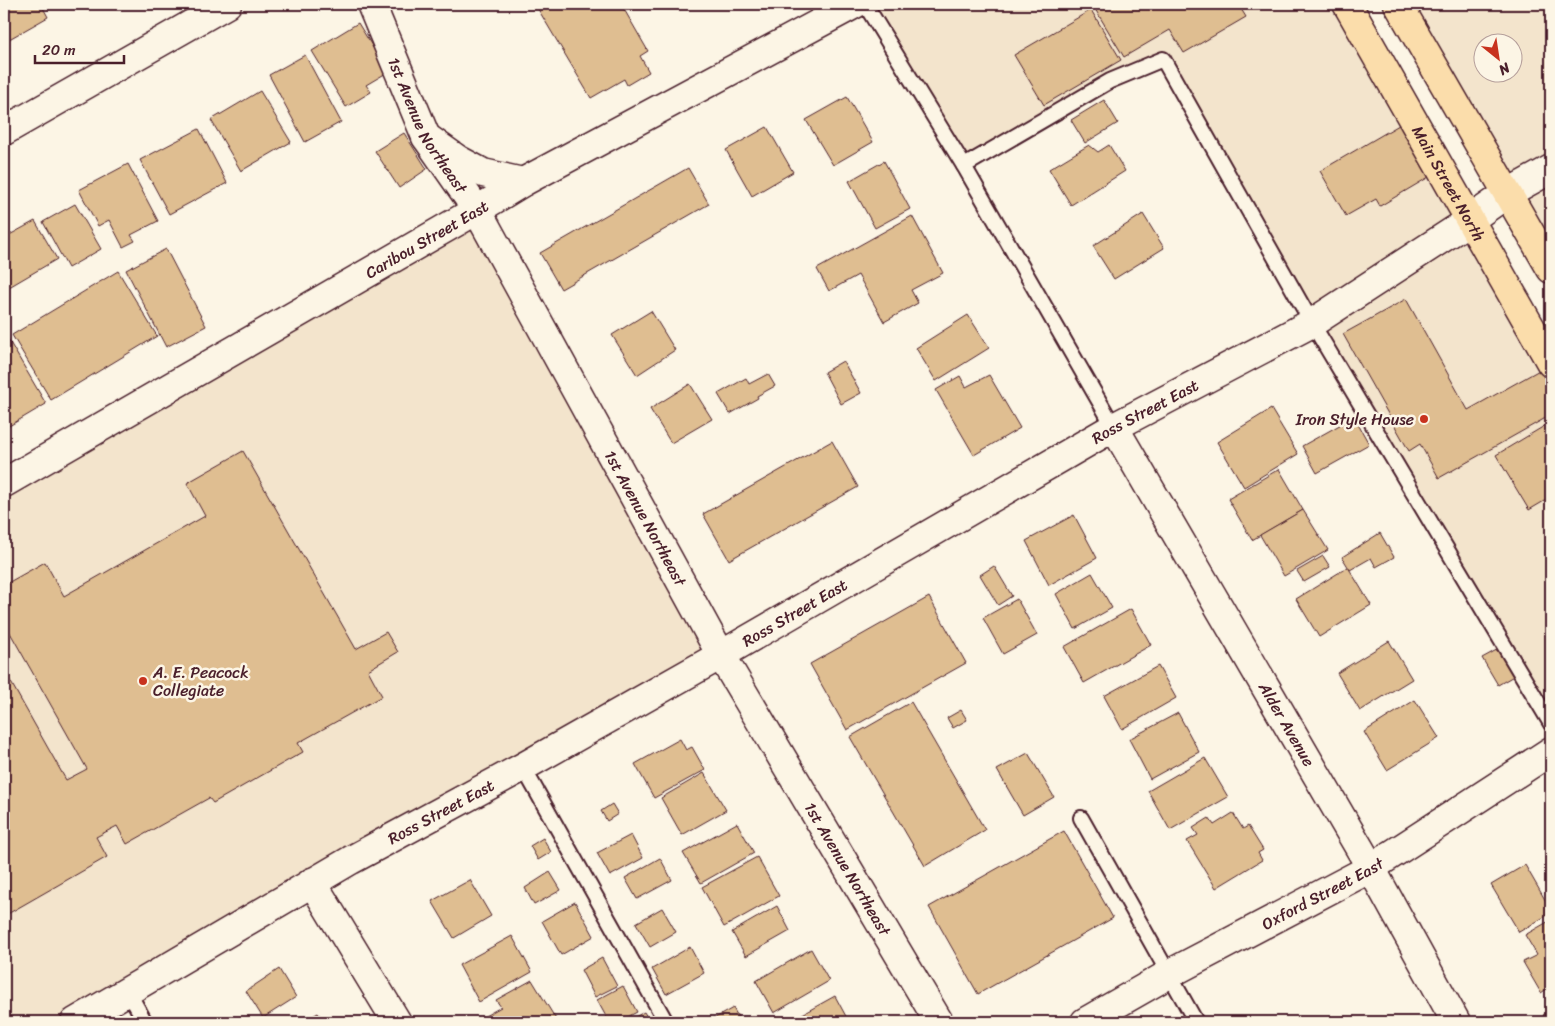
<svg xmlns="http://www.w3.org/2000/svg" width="1555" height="1026" font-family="Sriracha,sans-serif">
	<rect width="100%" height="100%" fill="#fcf5e5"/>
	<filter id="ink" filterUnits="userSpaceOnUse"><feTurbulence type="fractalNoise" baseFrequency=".02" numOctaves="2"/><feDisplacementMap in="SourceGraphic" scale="10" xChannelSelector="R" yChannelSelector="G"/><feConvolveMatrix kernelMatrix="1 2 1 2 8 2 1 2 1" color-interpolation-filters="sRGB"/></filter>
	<g filter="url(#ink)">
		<g fill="#f3e4cc" fill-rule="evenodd">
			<path d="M865,4H1347L1551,363V724L1163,59L964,166Z"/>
			<path d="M1398,4H1551V269ZM1482,42H1512V72H1482Z"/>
			<path d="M477,210L721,655L74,1022H4V484Z"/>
		</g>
		<g fill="#dfbe91" stroke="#4a1f2b">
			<path d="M4,4H41L48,17L4,42Z"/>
			<path d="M535,4H621L648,51L640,56L649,72L627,85L624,79L591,98Z"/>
			<path d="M1092,4H1238L1246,17L1184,53L1170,30L1124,57Z"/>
			<path d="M1091,10L1121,60L1044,105L1014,55Z"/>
			<path d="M358,23L388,72L366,85L371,92L346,107L312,51Z"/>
			<path d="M305,55L341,122L305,142L269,75Z"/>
			<path d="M260,91L291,142L241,171L211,120Z"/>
			<path d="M847,97L873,142L833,165L806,120Z"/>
			<path d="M1104,100L1118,123L1085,143L1071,120Z"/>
			<path d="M1399,125L1429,177L1380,206L1376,199L1346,216L1320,171Z"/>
			<path d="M767,127L793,172L752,196L726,150Z"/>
			<path d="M199,129L227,183L169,214L140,160Z"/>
			<path d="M404,133L427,169L399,188L375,151Z"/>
			<path d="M1089,145L1098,152L1109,145L1125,171L1071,205L1049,169Z"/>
			<path d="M884,161L910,209L875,228L849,181Z"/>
			<path d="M128,164L158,221L131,235L135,241L123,247L109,220L98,226L79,190Z"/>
			<path d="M688,168L709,204L561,289L540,253Z"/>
			<path d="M75,204L101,249L68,268L43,222Z"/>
			<path d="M1143,214L1164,248L1114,279L1093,246Z"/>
			<path d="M912,216L943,273L911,290L918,303L884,322L858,275L829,291L817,269Z"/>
			<path d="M35,221L57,259L4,290V238Z"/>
			<path d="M166,249L206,326L166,347L126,270Z"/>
			<path d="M118,271L157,336L51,400L12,335Z"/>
			<path d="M1406,299L1468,410L1543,368L1551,383V415L1439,478L1420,444L1409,451L1343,334Z"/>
			<path d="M651,311L675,350L637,375L612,335Z"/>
			<path d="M968,315L989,348L936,381L916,348Z"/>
			<path d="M5,334L46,404L4,429V335Z"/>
			<path d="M843,361L861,393L841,404L824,372Z"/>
			<path d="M768,374L775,386L757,396L758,398L730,414L718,394L746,378L749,384Z"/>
			<path d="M989,375L1020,428L974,455L936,390L960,376L966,387Z"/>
			<path d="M690,384L712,419L671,443L650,409Z"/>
			<path d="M1271,409L1298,454L1244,487L1217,442Z"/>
			<path d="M1354,417L1369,444L1317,473L1302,446Z"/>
			<path d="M1551,422V497L1529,510L1496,455Z"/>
			<path d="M832,441L858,487L729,560L703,514Z"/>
			<path d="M243,451L356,649L386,632L398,652L368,670L382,696L298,743L303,752L213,803L209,798L127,844L117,826L96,837L107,857L4,916V670L66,780L87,769L4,622V585L45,562L64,596L205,516L187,483Z"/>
			<path d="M1279,469L1303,510L1252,540L1228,499Z"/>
			<path d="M1303,510L1328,550L1284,576L1260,535Z"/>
			<path d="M1074,515L1097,558L1049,585L1026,541Z"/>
			<path d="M1380,533L1394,557L1376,567L1371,558L1350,570L1342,557Z"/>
			<path d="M1323,556L1330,567L1304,582L1297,571Z"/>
			<path d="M994,566L1012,596L998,605L980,575Z"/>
			<path d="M1348,567L1371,605L1319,637L1296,599Z"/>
			<path d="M1092,573L1112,608L1075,629L1056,594Z"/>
			<path d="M929,597L966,663L847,730L810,664Z"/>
			<path d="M1017,599L1037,635L1003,654L983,618Z"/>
			<path d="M1131,609L1151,645L1084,683L1064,647Z"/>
			<path d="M1389,641L1412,679L1360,711L1337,673Z"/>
			<path d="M1502,647L1517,674L1498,685L1482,658Z"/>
			<path d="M1158,666L1176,698L1122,729L1104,696Z"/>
			<path d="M1415,700L1439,738L1387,770L1364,732Z"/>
			<path d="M911,702L985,830L925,866L850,737Z"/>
			<path d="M961,710L967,720L953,728L947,718Z"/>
			<path d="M1178,713L1199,752L1150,779L1129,739Z"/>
			<path d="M680,739L686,750L692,747L705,770L654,798L635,764Z"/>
			<path d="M1028,753L1054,797L1023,815L997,770Z"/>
			<path d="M1205,758L1228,797L1170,830L1148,791Z"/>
			<path d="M704,773L726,810L682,835L661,798Z"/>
			<path d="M612,804L618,814L607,821L601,811Z"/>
			<path d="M1233,813L1243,829L1248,826L1263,850L1258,853L1262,860L1216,888L1187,841L1198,835L1193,828L1209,818L1214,825Z"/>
			<path d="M737,823L754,853L701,883L683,853Z"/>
			<path d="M1064,831L1113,918L978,994L929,907Z"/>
			<path d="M631,835L643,858L610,876L597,853Z"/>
			<path d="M543,838L551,852L538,860L530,846Z"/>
			<path d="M757,857L779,896L724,927L702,887Z"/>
			<path d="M660,858L672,880L637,899L625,878Z"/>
			<path d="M1525,865L1551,910V913L1519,932L1491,885Z"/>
			<path d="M550,872L561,890L534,905L525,888Z"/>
			<path d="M470,880L491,916L454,938L432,901Z"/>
			<path d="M575,902L594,936L561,955L542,921Z"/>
			<path d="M777,906L790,931L746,956L732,932Z"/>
			<path d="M662,908L676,932L650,947L636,923Z"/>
			<path d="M1551,920V986L1541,993L1523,962L1537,955L1525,935Z"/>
			<path d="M512,936L532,972L479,1002L459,965Z"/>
			<path d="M690,947L704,973L666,994L652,969Z"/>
			<path d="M811,949L829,981L774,1013L756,981Z"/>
			<path d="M602,958L617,986L595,997L581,970Z"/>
			<path d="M279,969L296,997L263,1018L246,991Z"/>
			<path d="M532,980L557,1021L489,1022L485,1016L501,1007L496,1000Z"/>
			<path d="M623,986L637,1012L618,1022H609L597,1000Z"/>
			<path d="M835,996L849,1022H788Z"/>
			<path d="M733,1008L741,1022H708Z"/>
			<path d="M1551,1010V1022H1548L1543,1015Z"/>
			<path d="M644,1012L650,1022H626Z"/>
			<path d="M318,1013L324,1022H302Z"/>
		</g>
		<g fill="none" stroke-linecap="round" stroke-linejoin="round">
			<defs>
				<g id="lane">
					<path d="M865,4L964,166L1114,427"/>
					<path d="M964,166L1110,81L1163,59L1312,323L1551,724"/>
					<path d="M523,767L666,1022"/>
					<path d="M1081,818L1196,1022"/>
					<path d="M128,991L145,1022"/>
				</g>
				<g id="street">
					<path id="s1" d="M371,4L426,137L477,210L721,655L939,1022"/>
					<path d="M4,131L227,4"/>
					<path id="s2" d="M1114,427L1371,868L1456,1022"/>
					<path d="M312,882L397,1022"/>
					<path id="s3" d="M75,1022L351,860L523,767L721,655L1114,427L1312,323L1458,228L1508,193L1551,169"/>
					<path id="s4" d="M1085,1022L1169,974L1371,868L1551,751"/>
				</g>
				<g id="secondary">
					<path d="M426,137L457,159L483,173L523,182"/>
					<path id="s5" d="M4,483L477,210L523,182L855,4"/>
				</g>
				<g id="primary">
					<path id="s6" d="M1347,4L1551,363"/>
					<path d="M1398,4L1551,269"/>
				</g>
			</defs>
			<use href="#lane" stroke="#4a1f2b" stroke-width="18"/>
			<use href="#street" stroke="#4a1f2b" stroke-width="31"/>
			<use href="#secondary" stroke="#4a1f2b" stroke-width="31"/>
			<use href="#primary" stroke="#4a1f2b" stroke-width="31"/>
			<use href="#lane" stroke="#fcf5e5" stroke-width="14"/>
			<use href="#street" stroke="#fcf5e5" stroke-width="28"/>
			<use href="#secondary" stroke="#fcf5e5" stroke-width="28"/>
			<use href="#primary" stroke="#fbddab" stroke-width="28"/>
		</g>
	</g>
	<g fill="#c8321e" stroke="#fcf5e5" stroke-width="2">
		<circle cx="1424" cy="419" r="5"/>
		<circle cx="143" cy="681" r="5"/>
	</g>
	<g text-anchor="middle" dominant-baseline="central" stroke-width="5" stroke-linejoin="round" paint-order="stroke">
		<g font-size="16" fill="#4a1f2b" stroke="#fcf5e5">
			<text stroke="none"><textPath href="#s1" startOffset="134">1st Avenue Northeast</textPath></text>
			<text stroke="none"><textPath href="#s6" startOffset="206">Main Street North</textPath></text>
			<text stroke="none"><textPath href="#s5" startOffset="488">Caribou Street East</textPath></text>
			<text stroke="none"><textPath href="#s3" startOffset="1232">Ross Street East</textPath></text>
			<text stroke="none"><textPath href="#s1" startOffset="584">1st Avenue Northeast</textPath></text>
			<text stroke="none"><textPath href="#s3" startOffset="828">Ross Street East</textPath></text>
			<text stroke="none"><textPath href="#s2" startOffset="344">Alder Avenue</textPath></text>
			<text stroke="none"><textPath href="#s3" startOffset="422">Ross Street East</textPath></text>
			<text stroke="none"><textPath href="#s1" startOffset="989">1st Avenue Northeast</textPath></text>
			<text stroke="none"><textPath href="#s4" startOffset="270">Oxford Street East</textPath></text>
		</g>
		<g font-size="16" fill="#4a1f2b" stroke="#fcf5e5" text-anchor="end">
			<text x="1414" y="419">Iron Style House</text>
			<text x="153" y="672" text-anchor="start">A. E. Peacock<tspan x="153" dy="18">Collegiate</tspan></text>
		</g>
	</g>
	<rect width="1555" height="1026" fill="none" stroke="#fcf5e5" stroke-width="20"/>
	<rect x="10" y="10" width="1535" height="1006" fill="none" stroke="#4a1f2b" stroke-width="2" filter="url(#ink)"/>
	<g transform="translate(1498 58) rotate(150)"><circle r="24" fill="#fcf5e5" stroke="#b59f9b"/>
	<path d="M0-4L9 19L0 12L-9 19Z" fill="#c8321e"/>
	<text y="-8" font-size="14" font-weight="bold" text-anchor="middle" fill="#4a1f2b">N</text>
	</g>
	<path d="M35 55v8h89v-8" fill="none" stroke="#4a1f2b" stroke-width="2.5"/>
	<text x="42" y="55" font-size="15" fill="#4a1f2b" stroke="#fcf5e5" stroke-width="4" paint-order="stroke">20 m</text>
</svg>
